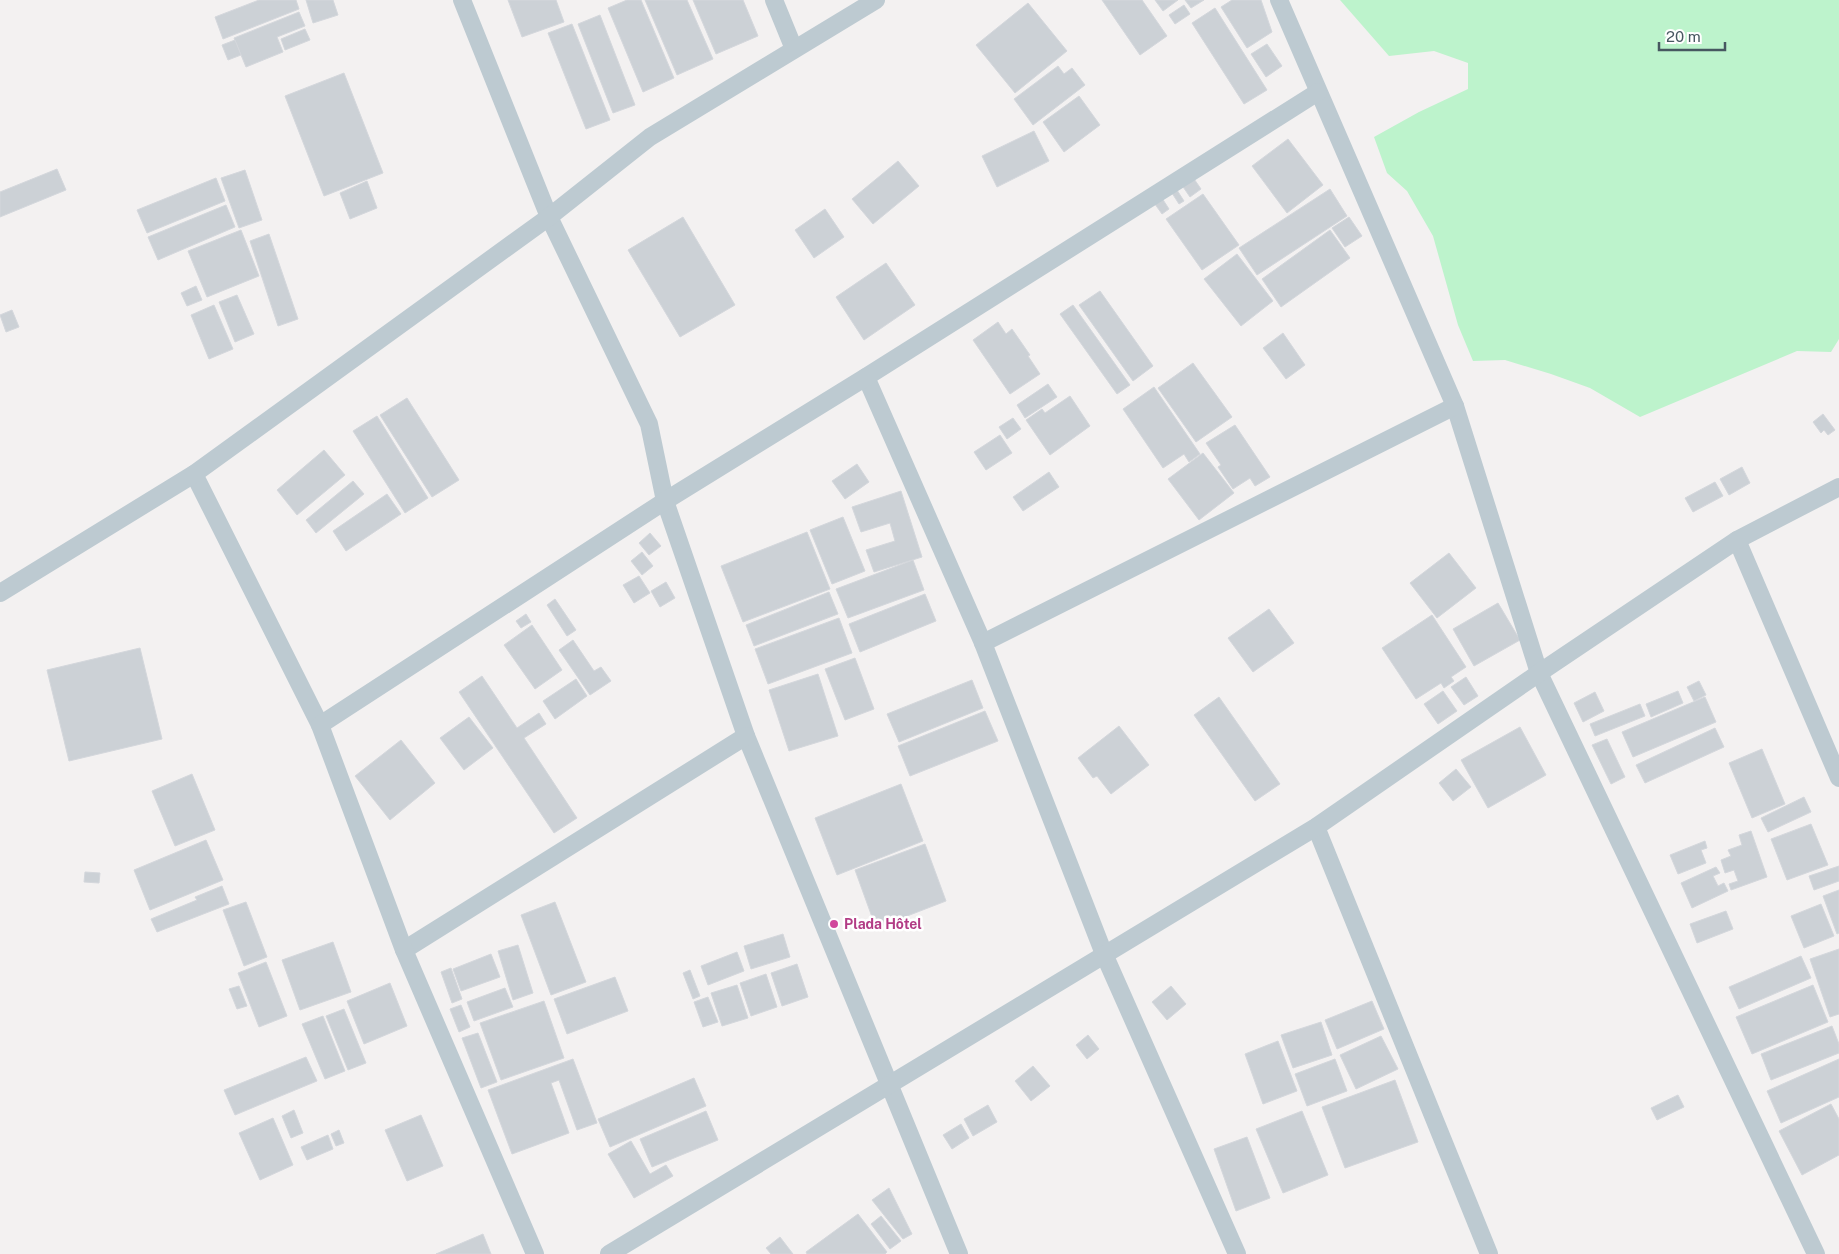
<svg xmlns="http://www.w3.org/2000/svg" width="1839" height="1254" font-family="'Public Sans',sans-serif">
	<rect width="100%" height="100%" fill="#f3f1f1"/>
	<path fill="#bdf3cc" d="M1340,0H1839V339L1831,352L1797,351L1640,417L1590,388L1551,374L1505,360L1473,361L1458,325L1433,236L1407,191L1387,173L1374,137L1419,112L1468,89V63L1434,51L1389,56Z"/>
	<g fill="#ccd1d6" stroke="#d4d7dc">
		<path d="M259,0H296L299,9L223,39L215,17Z"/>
		<path d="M306,0H333L338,15L313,23Z"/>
		<path d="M508,0H556L564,22L522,37Z"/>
		<path d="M627,0H641L674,78L643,92L608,8Z"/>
		<path d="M645,0H687L713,59L677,75Z"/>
		<path d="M693,0H743L758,36L716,54Z"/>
		<path d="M1102,0H1142L1167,36L1140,55Z"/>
		<path d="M1155,0H1178L1163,11Z"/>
		<path d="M1185,0H1204L1191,8Z"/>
		<path d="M1232,0H1261L1272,32L1247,48L1221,7Z"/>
		<path d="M1028,3L1067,51L1015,93L976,45Z"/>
		<path d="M1184,5L1190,14L1175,24L1169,15Z"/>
		<path d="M1215,8L1267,90L1244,104L1192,23Z"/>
		<path d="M299,12L305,26L277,37L283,52L246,67L234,38Z"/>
		<path d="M600,15L635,105L613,113L578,24Z"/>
		<path d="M572,24L610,120L586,129L548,33Z"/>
		<path d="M305,29L310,40L285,50L281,39Z"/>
		<path d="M235,40L241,55L228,60L222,45Z"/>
		<path d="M1267,44L1282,66L1266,77L1251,54Z"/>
		<path d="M1058,66L1064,74L1072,68L1085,85L1033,125L1014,99Z"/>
		<path d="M344,73L383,173L324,196L285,96Z"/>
		<path d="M1079,96L1100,125L1064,152L1043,122Z"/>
		<path d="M1034,131L1049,161L997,187L982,156Z"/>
		<path d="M1288,139L1323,185L1287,213L1252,166Z"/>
		<path d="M898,161L919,186L873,224L852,199Z"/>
		<path d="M57,169L66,190L0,217V192Z"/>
		<path d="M245,170L262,220L239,228L221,178Z"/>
		<path d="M1190,173L1201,189L1190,197L1179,181Z"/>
		<path d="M216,178L225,201L147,233L137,210Z"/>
		<path d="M367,181L377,208L350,219L340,193Z"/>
		<path d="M1175,187L1184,201L1179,204L1170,190Z"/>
		<path d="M1330,189L1347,216L1257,275L1239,248Z"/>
		<path d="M1203,194L1239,245L1202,270L1166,219Z"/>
		<path d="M1160,195L1169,209L1162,214L1152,200Z"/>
		<path d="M226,205L235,227L158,260L148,237Z"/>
		<path d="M825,209L844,237L814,258L795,230Z"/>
		<path d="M683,217L735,305L680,337L628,250Z"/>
		<path d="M1349,217L1362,236L1345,247L1332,228Z"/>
		<path d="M241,230L259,276L207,297L188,251Z"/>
		<path d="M1330,230L1350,258L1281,307L1262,279Z"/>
		<path d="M269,234L298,319L278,326L250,241Z"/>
		<path d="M1237,254L1273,301L1241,326L1204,279Z"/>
		<path d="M886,263L915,305L864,340L836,297Z"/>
		<path d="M196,286L202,300L187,306L181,293Z"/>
		<path d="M1100,291L1153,366L1133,381L1079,305Z"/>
		<path d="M237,295L254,334L235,342L219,302Z"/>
		<path d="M214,305L233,349L209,359L191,315Z"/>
		<path d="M1073,305L1130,385L1117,394L1060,314Z"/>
		<path d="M12,310L19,327L6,332L0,315Z"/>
		<path d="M998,322L1006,334L1012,329L1030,355L1028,356L1040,374L1010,394L973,340Z"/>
		<path d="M1283,333L1305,365L1286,379L1263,348Z"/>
		<path d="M1193,363L1232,417L1196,442L1158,388Z"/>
		<path d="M1048,384L1057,397L1025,418L1017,405Z"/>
		<path d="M1154,387L1200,454L1189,462L1184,454L1163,468L1123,409Z"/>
		<path d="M1070,396L1090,426L1050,455L1026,420L1042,409L1045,413Z"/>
		<path d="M407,398L459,480L432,497L380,415Z"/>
		<path d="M1823,414L1835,430L1828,435L1824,430L1821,433L1813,422Z"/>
		<path d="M377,416L428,498L405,513L353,431Z"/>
		<path d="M1013,418L1021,429L1007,439L999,427Z"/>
		<path d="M1235,425L1270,477L1255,486L1250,478L1233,489L1218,467L1221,465L1206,443Z"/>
		<path d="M1000,435L1012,453L986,470L974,452Z"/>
		<path d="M324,450L345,475L297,515L277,490Z"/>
		<path d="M1203,453L1234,493L1199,520L1168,479Z"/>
		<path d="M857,464L869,482L845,499L832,481Z"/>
		<path d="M1742,467L1750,483L1729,495L1720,479Z"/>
		<path d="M1049,472L1059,487L1023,511L1013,497Z"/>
		<path d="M353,481L364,494L316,533L306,520Z"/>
		<path d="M1715,482L1723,496L1693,512L1685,498Z"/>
		<path d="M901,491L922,557L874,572L866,550L895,541L890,523L861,532L852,507Z"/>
		<path d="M387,494L401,514L346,551L333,531Z"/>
		<path d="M843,517L865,571L832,584L810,530Z"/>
		<path d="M807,532L830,589L743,622L721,566Z"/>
		<path d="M650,533L661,546L649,555L639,543Z"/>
		<path d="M642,552L653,566L642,575L631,561Z"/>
		<path d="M1449,553L1476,588L1437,618L1410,583Z"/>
		<path d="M913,560L924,590L848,618L836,589Z"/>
		<path d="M639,576L650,593L634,603L623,585Z"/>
		<path d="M666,582L675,598L660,607L651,591Z"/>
		<path d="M829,592L838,614L754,646L746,625Z"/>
		<path d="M925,594L936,621L860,652L849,624Z"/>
		<path d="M555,599L576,630L567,636L547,605Z"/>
		<path d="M1498,603L1520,640L1474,666L1453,629Z"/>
		<path d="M1269,609L1294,643L1253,672L1228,638Z"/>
		<path d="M526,614L531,622L521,628L516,621Z"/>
		<path d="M1432,615L1466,667L1451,677L1454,681L1444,688L1441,683L1416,699L1382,648Z"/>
		<path d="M839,618L852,653L768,684L755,649Z"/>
		<path d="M532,625L562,670L535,689L504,645Z"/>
		<path d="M573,640L594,671L601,667L611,681L590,695L559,650Z"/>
		<path d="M140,648L162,739L69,761L47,670Z"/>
		<path d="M855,658L874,709L845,720L825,669Z"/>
		<path d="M818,674L838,736L789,751L769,690Z"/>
		<path d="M482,676L517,728L539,713L546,724L524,738L577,818L554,833L459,692Z"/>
		<path d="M1466,677L1478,696L1464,705L1451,687Z"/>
		<path d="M576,679L587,696L555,719L543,701Z"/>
		<path d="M972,680L983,708L899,742L887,714Z"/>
		<path d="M1699,681L1706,695L1694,701L1687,687Z"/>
		<path d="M1443,691L1457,711L1438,724L1424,704Z"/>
		<path d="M1678,691L1683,703L1651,717L1646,704Z"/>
		<path d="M1595,692L1604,711L1583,722L1574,703Z"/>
		<path d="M1219,697L1280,784L1255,801L1194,715Z"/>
		<path d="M1705,697L1716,722L1633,757L1622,732Z"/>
		<path d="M1640,704L1645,716L1595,736L1590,724Z"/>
		<path d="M985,711L998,741L910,776L898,746Z"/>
		<path d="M469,717L493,748L464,770L440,738Z"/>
		<path d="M1119,726L1149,765L1111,794L1097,776L1093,778L1078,758Z"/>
		<path d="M1520,727L1546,775L1488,808L1461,760Z"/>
		<path d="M1715,728L1724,747L1645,783L1636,765Z"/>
		<path d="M1607,739L1625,777L1611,784L1592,745Z"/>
		<path d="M401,740L435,783L390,820L355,776Z"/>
		<path d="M1762,749L1785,804L1752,818L1729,763Z"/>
		<path d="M1456,769L1471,787L1453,801L1439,783Z"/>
		<path d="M192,774L215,830L175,846L152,791Z"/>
		<path d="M901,784L923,841L837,875L815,818Z"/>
		<path d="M1804,797L1811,812L1768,832L1761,818Z"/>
		<path d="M1811,824L1828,865L1787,880L1771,839Z"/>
		<path d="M1751,831L1767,877L1731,890L1729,884L1738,881L1734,870L1725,873L1721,860L1731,856L1728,850L1742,845L1739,835Z"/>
		<path d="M206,840L223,880L150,910L134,870Z"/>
		<path d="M1705,841L1707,848L1701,850L1706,863L1678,874L1670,855Z"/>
		<path d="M925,844L946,901L876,928L855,870Z"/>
		<path d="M1839,866V881L1814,890L1809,876Z"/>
		<path d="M1716,867L1720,873L1713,876L1718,886L1724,883L1728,891L1692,908L1681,883Z"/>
		<path d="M85,872L100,873L99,883L84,882Z"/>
		<path d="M222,886L229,904L157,932L151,919L197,900L195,897Z"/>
		<path d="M1839,890V933L1837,934L1823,896Z"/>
		<path d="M246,902L267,957L244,966L223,910Z"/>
		<path d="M555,902L586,982L551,995L521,915Z"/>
		<path d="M1821,904L1834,936L1804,948L1791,916Z"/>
		<path d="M1726,911L1733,929L1697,943L1690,924Z"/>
		<path d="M783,934L790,957L751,969L744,946Z"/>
		<path d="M333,942L351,992L300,1010L282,960Z"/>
		<path d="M518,945L533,993L513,1000L498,951Z"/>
		<path d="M1839,949V1014L1830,1017L1810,959Z"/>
		<path d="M737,952L744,971L708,985L701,966Z"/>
		<path d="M491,954L500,977L461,991L453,969Z"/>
		<path d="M1801,956L1811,978L1739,1009L1729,987Z"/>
		<path d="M266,962L287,1016L259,1027L238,973Z"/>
		<path d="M797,964L808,997L782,1006L771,973Z"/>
		<path d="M451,968L462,999L452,1003L441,972Z"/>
		<path d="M690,970L700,996L693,999L683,973Z"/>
		<path d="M766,974L777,1007L751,1016L740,983Z"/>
		<path d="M615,977L628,1011L567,1034L554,999Z"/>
		<path d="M390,983L407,1026L364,1044L347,1001Z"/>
		<path d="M737,985L748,1018L722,1026L711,993Z"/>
		<path d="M1813,985L1828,1022L1752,1054L1736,1017Z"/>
		<path d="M239,986L247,1006L237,1009L229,989Z"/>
		<path d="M1171,986L1186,1004L1167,1020L1152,1002Z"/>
		<path d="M505,988L513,1007L474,1021L467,1002Z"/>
		<path d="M708,997L718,1022L703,1027L694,1002Z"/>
		<path d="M544,1001L564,1058L501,1080L480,1023Z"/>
		<path d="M1372,1001L1384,1029L1337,1049L1325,1020Z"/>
		<path d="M461,1005L470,1027L459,1032L450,1009Z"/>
		<path d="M344,1009L366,1063L348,1070L326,1016Z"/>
		<path d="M323,1016L345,1071L325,1079L302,1024Z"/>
		<path d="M1321,1022L1332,1055L1293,1068L1281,1035Z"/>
		<path d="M1832,1026L1839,1044V1053L1771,1080L1761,1054Z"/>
		<path d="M478,1033L497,1082L481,1088L462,1038Z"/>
		<path d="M1088,1035L1099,1049L1087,1059L1076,1045Z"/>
		<path d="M1381,1036L1398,1069L1356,1089L1340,1055Z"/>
		<path d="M1278,1041L1297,1091L1263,1104L1245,1054Z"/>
		<path d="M306,1057L317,1081L235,1115L224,1090Z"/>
		<path d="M573,1059L597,1123L577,1130L559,1080L551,1083L569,1133L512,1154L488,1090Z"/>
		<path d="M1335,1059L1347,1091L1307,1106L1295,1074Z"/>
		<path d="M1839,1059V1097L1781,1123L1767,1091Z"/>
		<path d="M1033,1066L1050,1086L1031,1101L1015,1081Z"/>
		<path d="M694,1078L706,1106L610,1147L598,1119Z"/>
		<path d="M1395,1080L1418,1142L1345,1168L1322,1107Z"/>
		<path d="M1678,1095L1684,1107L1657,1120L1651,1108Z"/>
		<path d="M1831,1104L1839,1119V1155L1802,1175L1779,1131Z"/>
		<path d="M988,1105L997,1122L973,1136L964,1119Z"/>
		<path d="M294,1110L303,1133L291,1138L282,1116Z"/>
		<path d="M706,1111L718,1140L652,1167L640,1139Z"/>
		<path d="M1302,1111L1328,1175L1283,1193L1256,1129Z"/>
		<path d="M421,1115L443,1166L407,1181L385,1130Z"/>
		<path d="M273,1118L293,1165L260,1180L239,1133Z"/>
		<path d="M961,1124L969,1138L952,1149L943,1135Z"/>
		<path d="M339,1130L344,1143L336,1146L331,1134Z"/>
		<path d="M328,1135L333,1149L307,1160L301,1147Z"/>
		<path d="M1247,1137L1270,1198L1236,1211L1214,1149Z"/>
		<path d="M631,1141L650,1174L666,1165L673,1176L634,1198L608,1154Z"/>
		<path d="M889,1188L912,1234L903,1239L872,1200Z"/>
		<path d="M858,1214L887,1252L885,1254H807L806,1252Z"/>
		<path d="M881,1216L901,1241L890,1249L871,1224Z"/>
		<path d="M483,1234L491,1254H436Z"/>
		<path d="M780,1237L793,1254H771L766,1248Z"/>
	</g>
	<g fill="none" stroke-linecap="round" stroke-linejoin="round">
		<g stroke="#bdcad1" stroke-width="18">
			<path d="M462,0L549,217L649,424L665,501L746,736L959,1254"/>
			<path d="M774,0L794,49"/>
			<path d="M1279,0L1455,406L1539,673L1816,1254"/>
			<path d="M866,377L983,643L1104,954L1237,1254"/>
			<path d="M194,474L320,725"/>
			<path d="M1737,540L1839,778"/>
			<path d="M0,593L194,474L549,217L650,137L876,0"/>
			<path d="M983,643L1455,406"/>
			<path d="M1316,827L1489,1254"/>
			<path d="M404,950L746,736"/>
			<path d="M535,1254L404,950L320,725L665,501L866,377L1318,92"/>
			<path d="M609,1254L1316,827L1539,673L1737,540L1839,487"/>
		</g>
	</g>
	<circle fill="#d1479c" stroke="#fff" stroke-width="2" cx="834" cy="924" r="5"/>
	<g text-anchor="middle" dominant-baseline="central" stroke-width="5" stroke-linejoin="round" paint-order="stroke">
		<g font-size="14" font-weight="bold" fill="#b23c85" stroke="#fff" text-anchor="start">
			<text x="844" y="924">Plada Hôtel</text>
		</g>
	</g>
	<path d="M1659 42v8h66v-8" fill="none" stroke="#475760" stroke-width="2.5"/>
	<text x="1666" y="42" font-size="15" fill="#475760" stroke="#ffffff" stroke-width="4" paint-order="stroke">20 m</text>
</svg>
